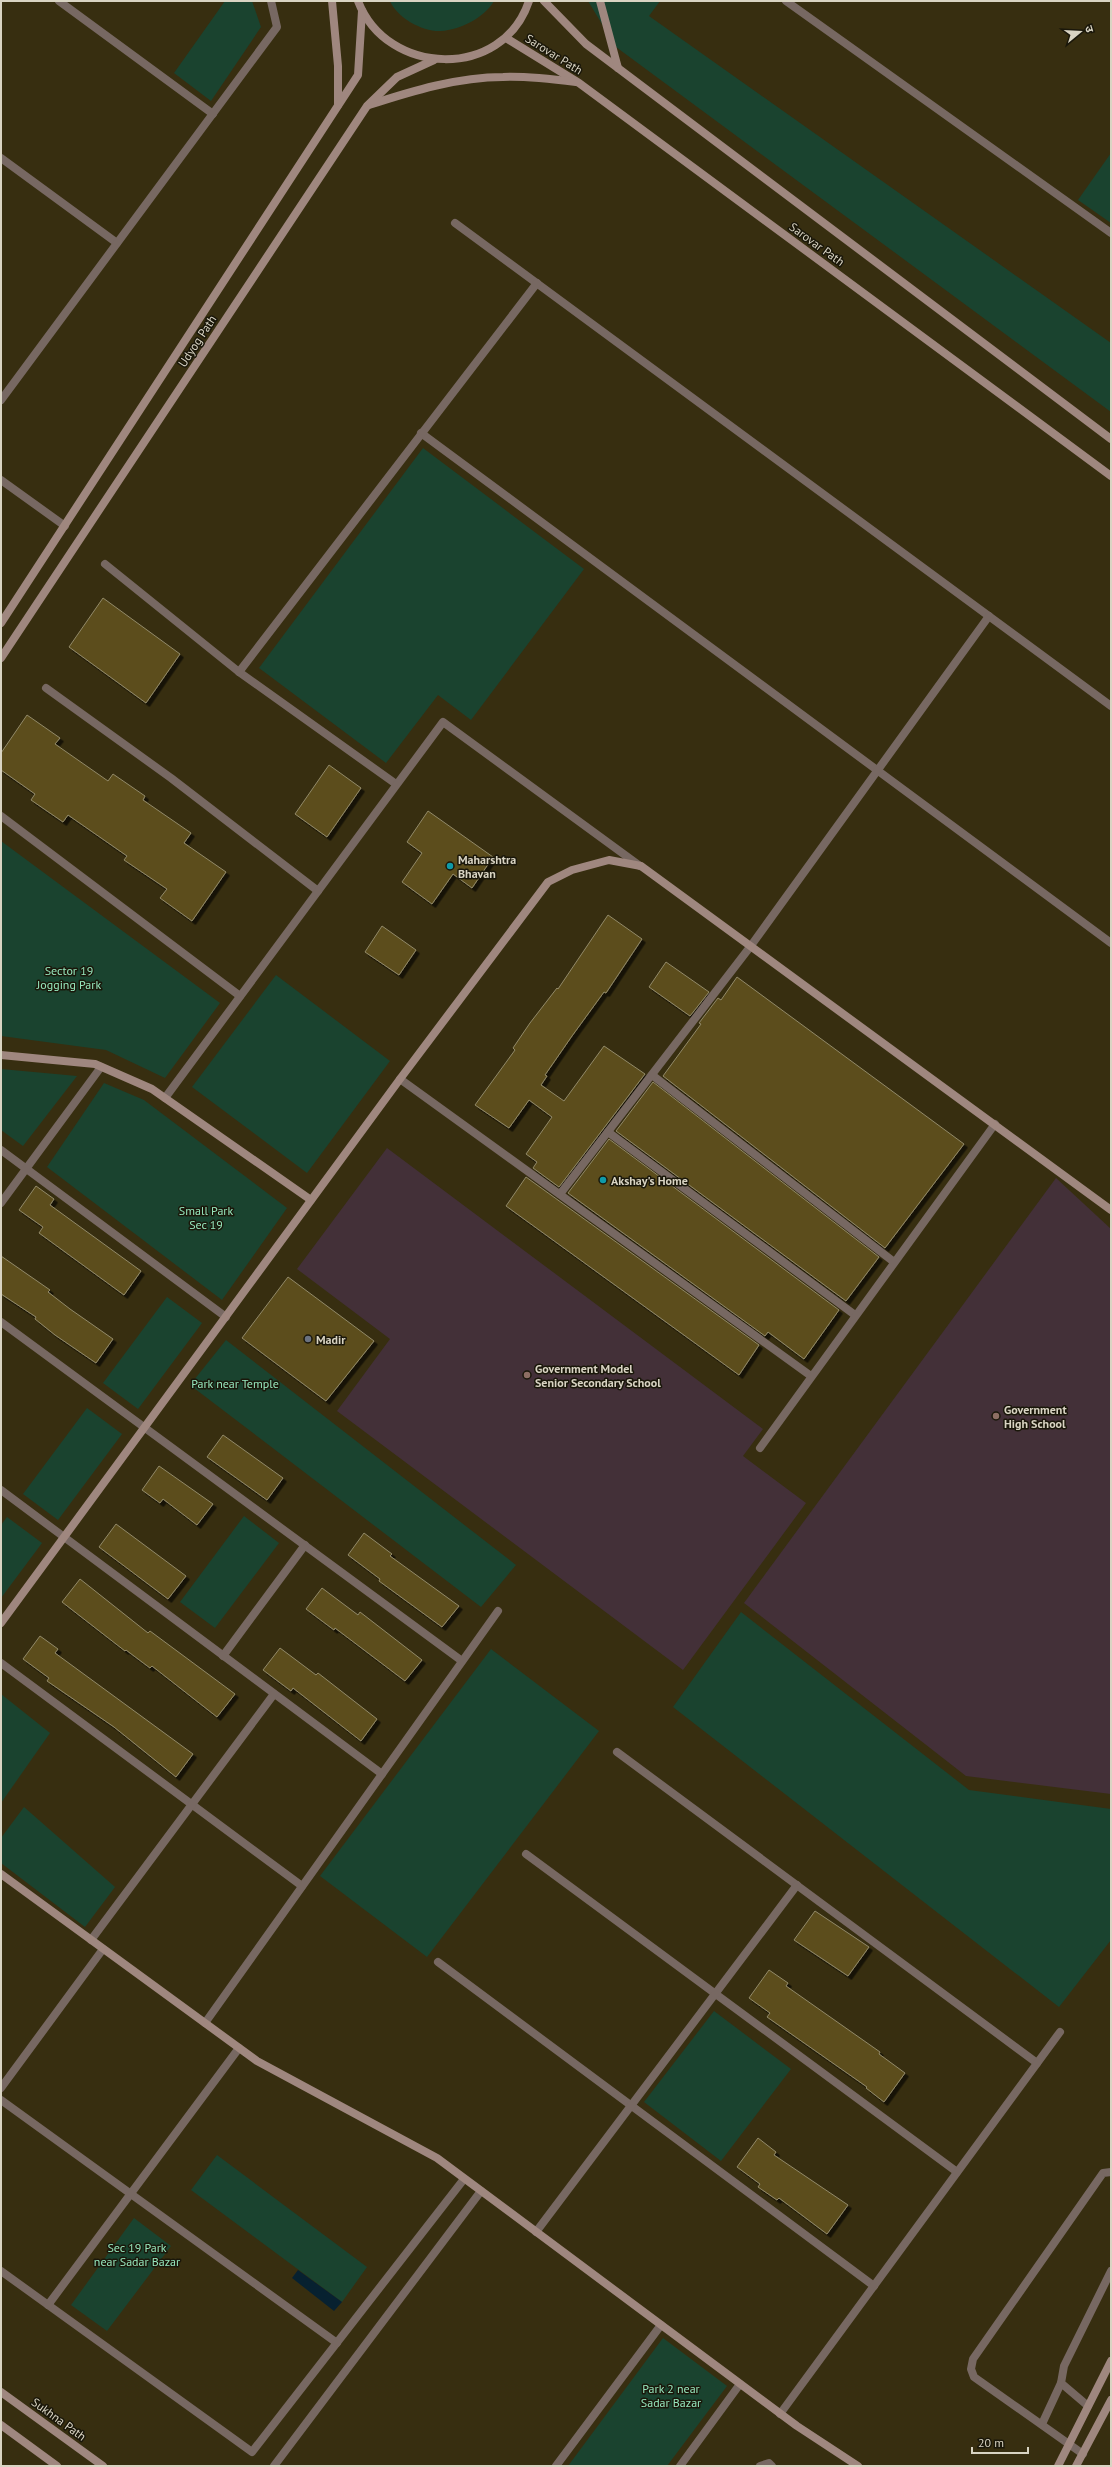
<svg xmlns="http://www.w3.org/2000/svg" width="1112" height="2467" font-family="'PT Sans','Noto Sans Devanagari',sans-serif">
	<defs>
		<filter id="shadow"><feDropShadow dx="3.5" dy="3.5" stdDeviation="0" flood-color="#0009"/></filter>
	</defs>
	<rect width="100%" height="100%" fill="#372e10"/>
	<g fill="#433038">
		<path d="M387,1148L763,1429L743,1456L806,1503L683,1670L337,1411L390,1339L297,1269Z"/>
		<path d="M1056,1178L1111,1229V1794L966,1776L744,1603Z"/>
	</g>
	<g fill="#1a432f">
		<path d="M225,1H252L261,27L211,101L174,73Z"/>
		<path d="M390,1H494C484,18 460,30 441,31C423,32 397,18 390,1Z"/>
		<path d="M588,1H660L649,16L1111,343V412L616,47Z"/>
		<path d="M1111,153V223L1078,200Z"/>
		<path d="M423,448L584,569L471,720L438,695L386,763L259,668Z"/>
		<path d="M1,841L220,1003L165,1078L106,1050L1,1036Z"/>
		<path d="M276,975L390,1061L307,1173L192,1087Z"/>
		<path d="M1,1069L77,1076L23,1146L1,1130Z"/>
		<path d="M104,1083L144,1100L287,1208L222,1300L47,1167Z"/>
		<path d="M167,1297L202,1323L138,1409L103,1383Z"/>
		<path d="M226,1340L516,1565L481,1607L190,1385Z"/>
		<path d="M87,1408L122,1434L58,1520L23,1494Z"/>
		<path d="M244,1516L279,1543L215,1628L180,1602Z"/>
		<path d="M7,1517L42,1543L1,1598V1525Z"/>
		<path d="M741,1612L969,1790L1111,1809V1940L1059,2007L673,1707Z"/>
		<path d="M491,1649L599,1731L427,1957L320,1876Z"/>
		<path d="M1,1694L50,1733L1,1803Z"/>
		<path d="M24,1807L115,1887L85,1927L1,1863V1838Z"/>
		<path d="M714,2011L791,2069L721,2161L644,2102Z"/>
		<path d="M217,2155L367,2267L342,2302L191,2190Z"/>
		<path d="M134,2218L171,2246L107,2331L71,2305Z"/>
		<path d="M663,2338L727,2386L667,2466H568Z"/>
	</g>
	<path fill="#072130" d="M298,2270L342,2302L334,2311L292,2278Z"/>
	<g fill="#5b4e1d" stroke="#928968" filter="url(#shadow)">
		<path d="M103,598L180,654L146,703L69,647Z"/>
		<path d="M27,715L60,738L55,744L108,781L113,774L145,796L143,800L191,833L184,843L226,872L192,921L160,898L167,889L124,860L127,856L68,815L63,822L31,800L35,794L1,770V753Z"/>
		<path d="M329,765L361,788L327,837L295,814Z"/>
		<path d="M428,811L493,857L472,888L453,874L432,904L402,882L422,853L407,842Z"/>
		<path d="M608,915L642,939L606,993L604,992L572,1036L545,1075L547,1076L541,1085L564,1101L604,1046L645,1074L559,1187L533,1168L537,1162L526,1154L552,1117L529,1100L509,1128L475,1105L515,1050L513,1048L530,1023L557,988L558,989Z"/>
		<path d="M382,926L416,950L399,975L365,952Z"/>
		<path d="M666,962L709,992L690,1016L649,987Z"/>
		<path d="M737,977L964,1144L885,1248L663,1076L701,1024L699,1023L718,998L721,1000Z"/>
		<path d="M653,1082L879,1257L846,1301L616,1131Z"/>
		<path d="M609,1139L839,1310L804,1359L768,1332L765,1336L568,1193Z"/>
		<path d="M526,1177L759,1345L739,1375L506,1206Z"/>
		<path d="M36,1186L54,1199L50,1205L141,1271L124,1295L39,1233L43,1227L19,1210Z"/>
		<path d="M1,1256L50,1290L48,1292L70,1309L113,1339L96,1363L55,1335L35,1319L36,1317L1,1294Z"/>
		<path d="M288,1277L374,1341L326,1401L242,1338Z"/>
		<path d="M223,1435L283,1478L267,1500L207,1457Z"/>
		<path d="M159,1466L213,1504L197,1525L163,1499L160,1503L142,1490Z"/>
		<path d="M116,1524L186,1576L168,1599L99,1547Z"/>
		<path d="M364,1533L392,1554L390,1556L459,1606L442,1627L379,1581L380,1579L348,1555Z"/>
		<path d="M80,1579L148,1633L150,1631L235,1694L217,1717L152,1666L150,1668L126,1650L125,1651L62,1602Z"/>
		<path d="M322,1588L358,1615L360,1612L422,1660L405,1681L335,1628L334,1630L306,1609Z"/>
		<path d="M40,1636L58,1649L55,1653L193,1754L176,1777L114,1727L47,1681L49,1678L23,1659Z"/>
		<path d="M280,1648L316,1675L318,1673L377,1719L361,1741L293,1688L291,1691L263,1670Z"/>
		<path d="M815,1911L869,1947L848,1976L794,1940Z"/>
		<path d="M769,1970L788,1983L786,1986L880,2052L879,2054L905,2073L884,2102L866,2088L867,2087L767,2017L770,2013L749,1998Z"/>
		<path d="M758,2138L776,2152L774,2155L848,2205L827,2234L779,2198L777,2200L758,2187L760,2184L737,2167Z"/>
	</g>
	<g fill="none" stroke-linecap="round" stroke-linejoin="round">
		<g stroke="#776862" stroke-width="8">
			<path d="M1088,2406L1061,2383L1064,2366L1111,2271"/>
			<path d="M1042,2424L1061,2383"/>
			<path d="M1083,2454L974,2377L971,2369L973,2359L1103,2173L1111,2172"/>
		</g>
		<g stroke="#776862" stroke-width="8">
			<path d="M59,1L213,114"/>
			<path d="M786,1L1111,233"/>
			<path d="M1,158L117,243"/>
			<path d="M455,223L1111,706"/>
			<path d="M1,400L277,27L271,1"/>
			<path d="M421,433L1111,943"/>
			<path d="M1,480L65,526"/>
			<path d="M105,564L239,672L396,784"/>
			<path d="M239,672L537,283"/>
			<path d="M46,688L171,778L318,891"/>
			<path d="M1,816L240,996"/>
			<path d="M652,1075L894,1262"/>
			<path d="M400,1079L811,1376"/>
			<path d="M165,1098L443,722L640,866"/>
			<path d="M608,1132L855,1315"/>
			<path d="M1,1150L226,1317"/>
			<path d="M560,1194L750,947L989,616"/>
			<path d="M1,1203L101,1067"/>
			<path d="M1,1322L462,1661"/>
			<path d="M760,1448L995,1124"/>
			<path d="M1,1490L382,1774"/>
			<path d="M223,1656L305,1545"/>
			<path d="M1,1663L302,1886"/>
			<path d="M617,1752L1037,2063"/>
			<path d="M526,1854L957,2172"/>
			<path d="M91,1940L274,1694"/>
			<path d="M438,1962L874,2286"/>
			<path d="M205,2023L498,1611"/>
			<path d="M1,2088L103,1949"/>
			<path d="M1,2100L337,2343"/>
			<path d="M536,2232L797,1885"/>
			<path d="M1,2271L252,2452L464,2179"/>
			<path d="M48,2305L239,2048"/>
			<path d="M780,2414L1060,2032"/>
			<path d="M274,2466L481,2191"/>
			<path d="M556,2466L661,2325"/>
			<path d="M680,2466L740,2384"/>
			<path d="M760,2466L769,2463L772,2466"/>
		</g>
		<g stroke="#9f877f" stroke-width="8">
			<path d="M332,1L338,66V105"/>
			<path d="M358,1C387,77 503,80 529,1"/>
			<path d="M544,1L586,44L1111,439"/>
			<path d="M600,1L618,68"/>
			<path d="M506,38L579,83L1111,476"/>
			<path d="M369,105C412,91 458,77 503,77C528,76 552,79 576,82"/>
			<path d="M1,623L358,75L362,11"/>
			<path d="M1,658L367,106L397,77L434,60"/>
			<path d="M1,1055L95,1064L152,1089L311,1200"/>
			<path d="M1,1623L400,1079L548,882L572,870L609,860L641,866L1111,1210"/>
			<path d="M1,1874L257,2061L437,2158L797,2426L858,2466"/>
			<path d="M1,2392L103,2466"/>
			<path d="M1,2425L57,2466"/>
			<path d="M1058,2466L1111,2361"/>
			<path d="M1076,2466L1111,2400"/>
		</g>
	</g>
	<g fill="#0f9aa8" stroke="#1a170a" stroke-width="1.5">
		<circle cx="450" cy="866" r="4"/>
		<circle cx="603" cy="1180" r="4"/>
	</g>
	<circle fill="#6b7280" stroke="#1a170a" stroke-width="1.5" cx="308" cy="1339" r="4"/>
	<g fill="#8d6e63" stroke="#1a170a" stroke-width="1.5">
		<circle cx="527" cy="1375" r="4"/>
		<circle cx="996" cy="1416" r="4"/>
	</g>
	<g text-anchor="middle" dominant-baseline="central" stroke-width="3" stroke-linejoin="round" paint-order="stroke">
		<g font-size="12" fill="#d9d4c3" stroke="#1a170a">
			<text transform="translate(554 54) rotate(32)">Sarovar Path</text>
			<text transform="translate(817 244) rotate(36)">Sarovar Path</text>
			<text transform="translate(197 341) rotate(-57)">Udyog Path</text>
			<text transform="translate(59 2419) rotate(36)">Sukhna Path</text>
		</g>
		<g font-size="12" font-weight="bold" fill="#d9d4c3" stroke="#1a170a" text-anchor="start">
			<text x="458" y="859">Maharshtra<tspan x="458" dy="14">Bhavan</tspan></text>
			<text x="611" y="1180">Akshay's Home</text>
			<text x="316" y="1339">Madir</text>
			<text x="535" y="1368">Government Model<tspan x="535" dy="14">Senior Secondary School</tspan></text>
			<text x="1004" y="1409">Government<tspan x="1004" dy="14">High School</tspan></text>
		</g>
		<g font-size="12" fill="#96e7bd" stroke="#1a170a">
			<text x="69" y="970">Sector 19<tspan x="69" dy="14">Jogging Park</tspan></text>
			<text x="206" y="1210">Small Park<tspan x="206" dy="14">Sec 19</tspan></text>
			<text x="235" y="1383">Park near Temple</text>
			<text x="137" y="2247">Sec 19 Park<tspan x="137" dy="14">near Sadar Bazar</tspan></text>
			<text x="671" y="2388">Park 2 near<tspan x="671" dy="14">Sadar Bazar</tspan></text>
		</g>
	</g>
	<rect width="1112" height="2467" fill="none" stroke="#d9d4c3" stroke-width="4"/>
	<g transform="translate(1080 32) rotate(72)" stroke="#1a170a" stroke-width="3" paint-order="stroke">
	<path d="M0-3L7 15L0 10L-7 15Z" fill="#d9d4c3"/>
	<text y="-6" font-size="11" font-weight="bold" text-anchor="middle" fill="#d9d4c3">उ</text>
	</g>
	<path d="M972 2447v6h56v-6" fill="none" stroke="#d9d4c3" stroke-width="2"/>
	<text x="978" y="2447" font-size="12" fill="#d9d4c3" stroke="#1a170a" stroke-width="3" paint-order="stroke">20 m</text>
</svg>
